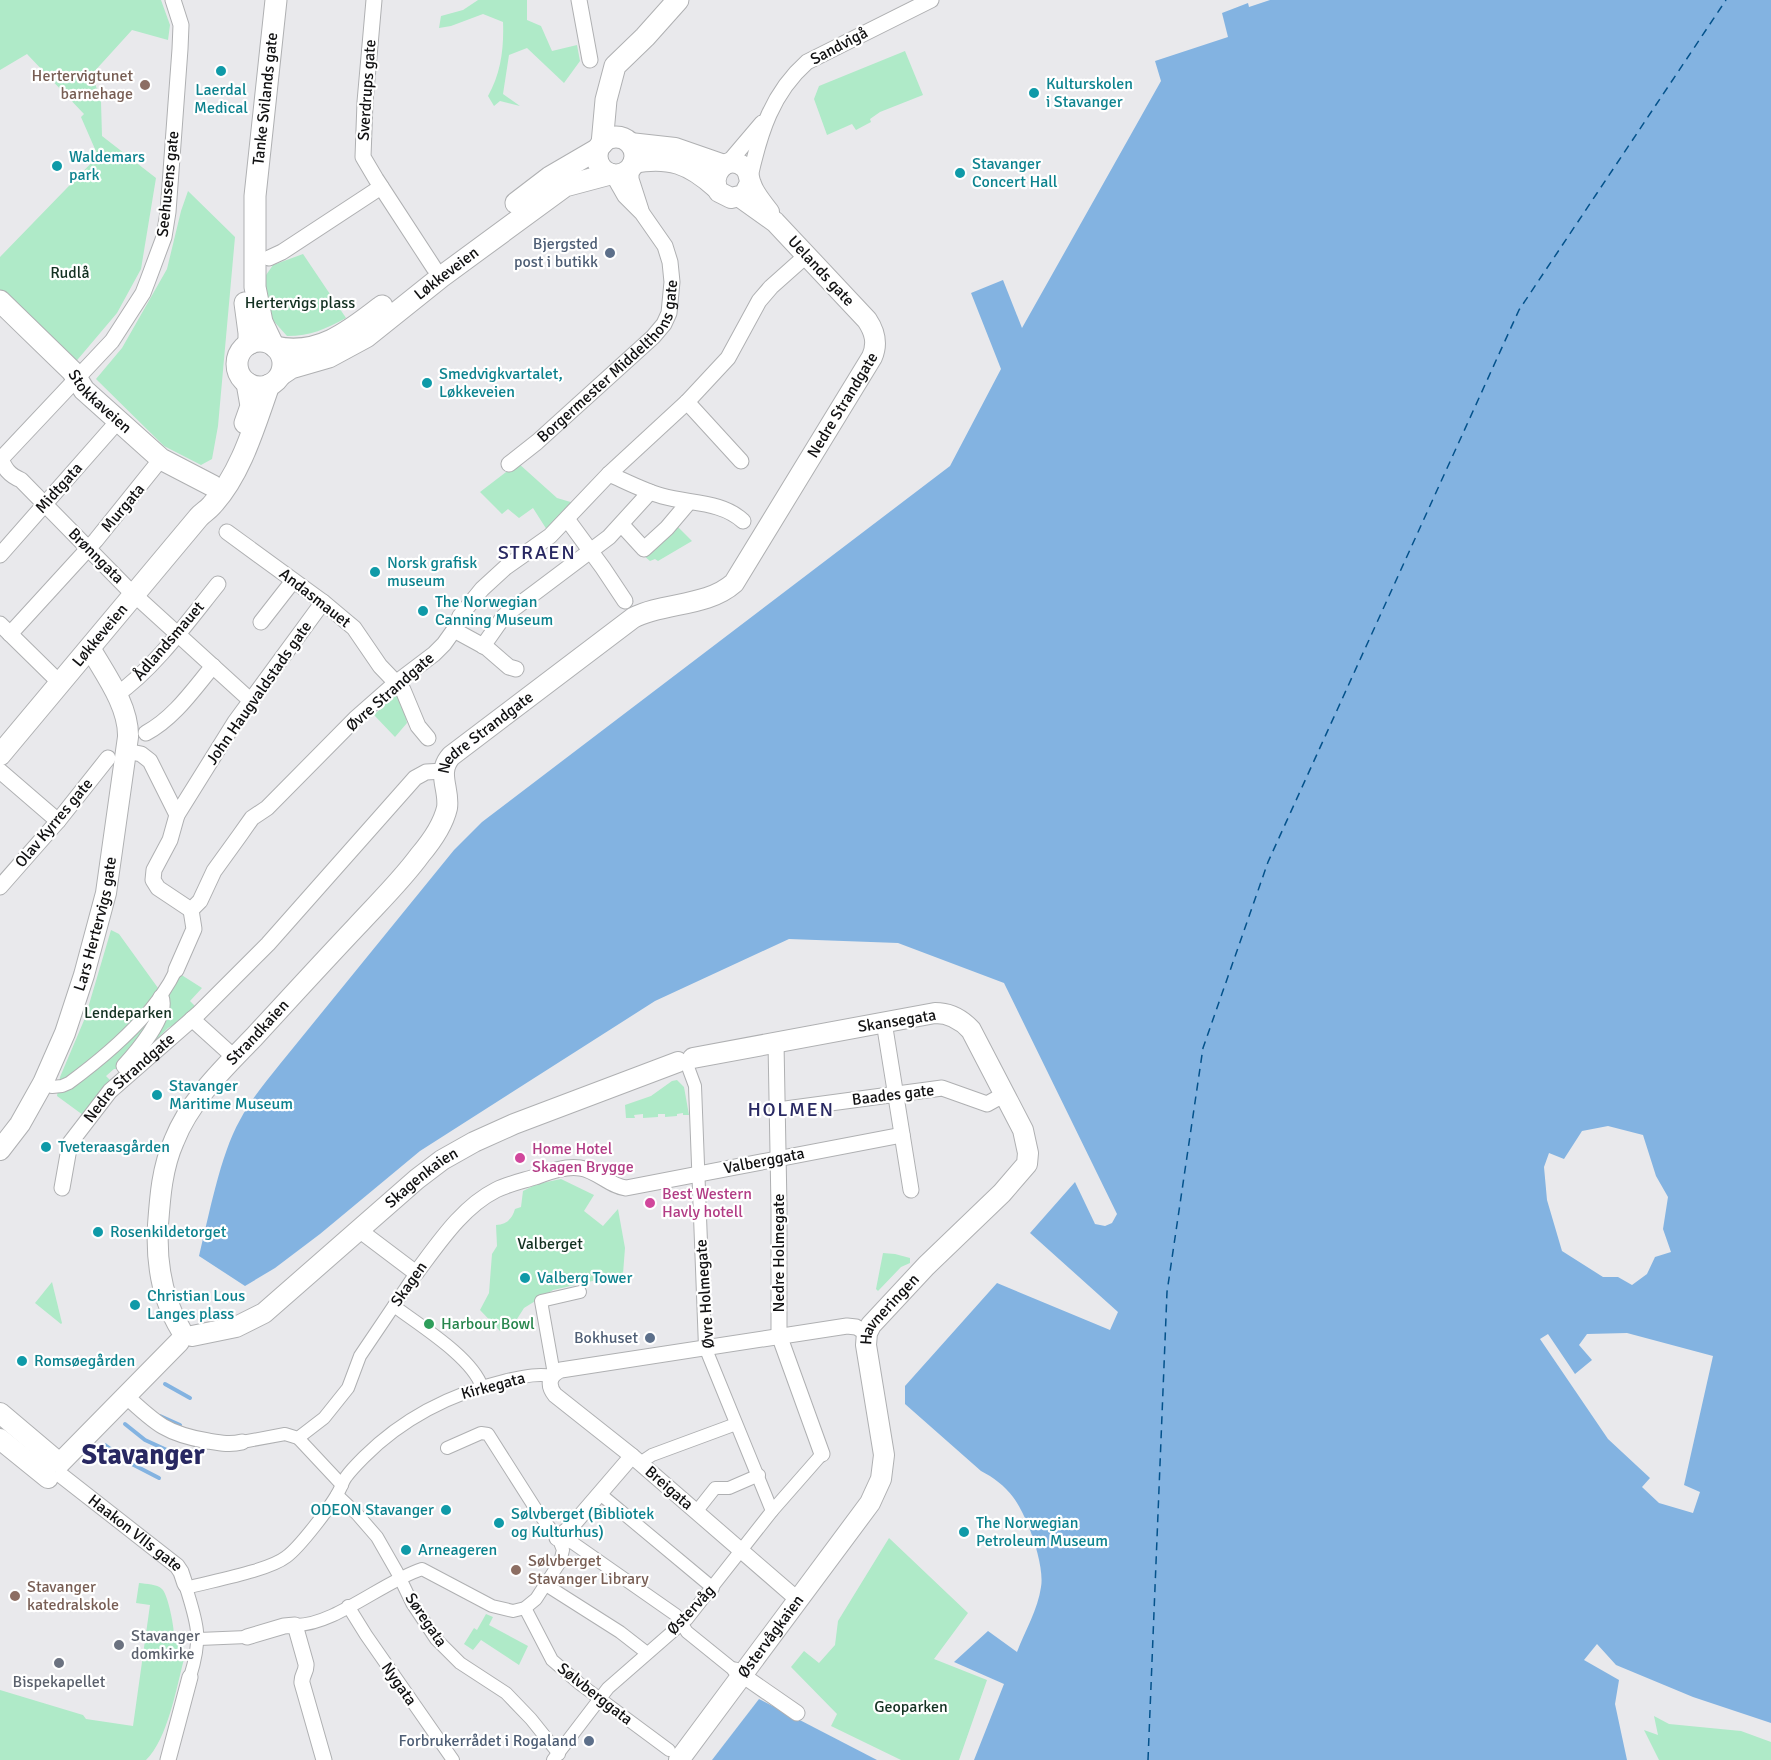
<svg xmlns="http://www.w3.org/2000/svg" width="1771" height="1760" font-family="Signika,sans-serif">
	<rect width="100%" height="100%" fill="#e9e9ec"/>
	<g fill="#afeac8">
		<path d="M0,0H161L170,25L168,40L132,30L92,74L101,102L102,136L156,178L141,269L117,313L73,365L0,290V257L98,156L81,117L84,114L27,54L0,70Z"/>
		<path d="M478,0H527V20L541,26L552,51L577,45L580,61L564,83L527,48L509,55L503,94L520,106L500,101L494,106L488,96C501,73 504,48 503,22L483,14L451,26L439,28L441,16L463,10Z"/>
		<path d="M905,51L923,95L880,112L870,119L871,122L856,130L852,124L827,135L814,99L819,86Z"/>
		<path d="M188,191L235,237L218,426L212,459L201,465L164,446L96,379L122,348L167,269L181,211Z"/>
		<path d="M303,254L346,318C325,329 311,336 287,336L270,317L264,278L273,265Z"/>
		<path d="M518,463L557,498L574,503L547,530L533,508L519,518L508,509L502,514L480,492Z"/>
		<path d="M677,526L692,541L658,561L655,559L650,561L643,555Z"/>
		<path d="M394,695L401,697L407,723L395,737L374,715Z"/>
		<path d="M111,930L119,934L158,988L170,994L180,974L202,988L190,1001L197,1008L183,1020L168,1028L127,1069H114L106,1076L112,1082L83,1115L57,1096L60,1077L85,1018Z"/>
		<path d="M677,1080L684,1087L689,1115H683V1113L677,1114V1116L665,1117V1114H658V1117L643,1118V1114L634,1115L635,1118H626L625,1105L651,1096L672,1081Z"/>
		<path d="M561,1179L594,1195L584,1211L603,1226L618,1209L625,1248L623,1274L553,1290L524,1308L517,1319L506,1324L500,1331L480,1310L489,1293L492,1254L497,1246L496,1225C507,1224 512,1219 515,1209L521,1207L523,1191L537,1184Z"/>
		<path d="M883,1253L895,1254L910,1258V1263L901,1267L878,1291L876,1289Z"/>
		<path d="M52,1282L62,1323L61,1324L35,1303Z"/>
		<path d="M889,1538L968,1613L934,1659L987,1680L959,1760H901L831,1726L837,1714L791,1667L804,1651L819,1663L835,1645L838,1621Z"/>
		<path d="M139,1583C146,1584 157,1584 162,1589C168,1594 175,1630 174,1639L183,1643L185,1655C177,1685 168,1739 146,1760H0V1690L83,1715L86,1719L133,1726L150,1605L136,1603Z"/>
		<path d="M486,1614L493,1617L489,1625L528,1646L519,1665L481,1640L473,1650L464,1644L474,1628L477,1630Z"/>
		<path d="M1654,1716L1669,1724L1741,1731L1771,1742V1760H1659L1644,1730L1658,1735Z"/>
	</g>
	<g fill="#83b3e1" fill-rule="evenodd">
		<path d="M1270,0H1771V1723L1693,1697L1616,1665L1597,1644L1584,1660L1619,1680L1615,1704L1627,1760H974L1004,1684L954,1662L988,1631L1017,1652C1025,1631 1038,1609 1041,1587C1045,1565 1027,1515 1013,1497C1005,1486 993,1477 981,1471L905,1404V1386L997,1283L1110,1330L1118,1312L1030,1233L1075,1182L1095,1224L1105,1226L1112,1223L1117,1214L1004,983L898,943L789,939L655,1001L420,1151L320,1234L275,1268L245,1286L199,1256C209,1216 220,1155 240,1120C251,1099 266,1082 280,1064L454,850L482,822L950,466L1001,369L971,293L1003,280L1022,328L1161,81L1155,61L1228,37L1222,13L1248,3L1249,7ZM1608,1126L1643,1135L1656,1176L1668,1197L1663,1229L1671,1252L1655,1257L1647,1274L1632,1285L1618,1277H1603L1562,1251L1547,1200L1544,1167L1549,1153L1564,1159L1582,1131ZM1627,1333L1713,1356L1684,1485L1700,1492L1693,1513L1659,1503L1642,1487L1650,1478L1608,1439L1540,1339L1548,1334L1575,1374L1592,1360L1579,1345L1587,1334Z"/>
		<path d="M759,1699L877,1760H712Z"/>
	</g>
	<g fill="none" stroke-linecap="round" stroke-linejoin="round">
		<g stroke="#83b3e1" stroke-width="4">
			<path d="M165,1384L190,1398"/>
			<path d="M160,1416L180,1425"/>
			<path d="M125,1424L145,1440L169,1451"/>
			<path d="M105,1445L130,1463L159,1478"/>
		</g>
		<path stroke="#04528b" stroke-width="1.5" stroke-dasharray="8 6" stroke-linecap="butt" d="M1148,1760L1167,1292L1203,1048L1268,862L1519,310L1726,0"/>
		<defs>
			<g id="pedestrian">
				<path d="M688,1067L695,1086L705,1347L772,1511"/>
				<path d="M52,1087L62,1086L69,1083C107,1055 156,1013 176,970"/>
				<path d="M394,1306C419,1325 472,1357 482,1387"/>
				<path d="M554,1374L541,1301L580,1292"/>
				<path d="M298,1438L342,1485"/>
				<path d="M242,1442L285,1434L298,1438L324,1418L348,1388L360,1356L416,1273"/>
				<path d="M640,1463L652,1455L736,1424"/>
				<path d="M599,1493L713,1588"/>
				<path d="M337,1495L357,1514L377,1537L397,1572L412,1603L436,1639L460,1663L506,1693L531,1719L559,1754"/>
				<path d="M696,1512L715,1488H729L759,1475"/>
				<path d="M557,1538L573,1543L676,1615L687,1632L734,1670"/>
				<path d="M185,1584C197,1624 203,1635 190,1677"/>
				<path d="M546,1585L620,1632L647,1653"/>
				<path d="M186,1588C211,1581 268,1571 286,1557C299,1548 333,1504 340,1489C342,1485 343,1481 346,1477C351,1470 358,1463 364,1457C404,1417 453,1393 507,1380C522,1377 537,1373 552,1376"/>
				<path d="M348,1606L366,1635L453,1760"/>
				<path d="M525,1608L552,1660L580,1684L669,1750"/>
				<path d="M295,1625C333,1626 384,1581 422,1569L492,1606L513,1611L525,1608L536,1599L560,1562L563,1550L559,1540L537,1511L488,1434L481,1433L447,1448"/>
				<path d="M199,1639L247,1637"/>
				<path d="M553,1760L608,1688L687,1619L772,1511L822,1454"/>
			</g>
			<g id="minor">
				<path d="M374,0L365,102L363,157L376,179L434,268"/>
				<path d="M579,0L590,60"/>
				<path d="M728,163L762,123"/>
				<path d="M631,167V179L641,210"/>
				<path d="M750,177C760,132 772,93 807,62L931,0"/>
				<path d="M269,258L282,252L381,187"/>
				<path d="M687,402L741,461"/>
				<path d="M0,457C5,469 9,475 21,480L128,589L250,700"/>
				<path d="M0,460L112,341L143,293L148,280L164,237L168,212L180,49L181,25L173,0"/>
				<path id="s1" d="M509,464L537,442L653,337L664,324L669,313L672,282L670,262L665,246L642,213L625,196L613,175"/>
				<path d="M609,474C627,482 644,491 662,496C690,504 721,501 743,521"/>
				<path d="M567,519L603,568L625,601"/>
				<path d="M622,525L644,549L667,528L689,502"/>
				<path d="M227,532L323,602L354,628L380,666L403,690L418,726L428,738"/>
				<path d="M0,555L118,421"/>
				<path d="M261,622L293,581"/>
				<path d="M0,624L60,683"/>
				<path d="M454,630L487,648L509,667L516,669"/>
				<path d="M10,634L96,540L161,459"/>
				<path d="M483,646L504,616L609,537L650,492"/>
				<path d="M116,695C154,669 189,620 218,584"/>
				<path d="M146,733C174,718 193,690 213,666"/>
				<path d="M126,751L141,754L150,761L177,815L170,840L154,870L153,880L158,888L191,910"/>
				<path d="M0,771L58,821"/>
				<path d="M177,815L235,722L323,602"/>
				<path d="M0,887L58,821L108,758"/>
				<path d="M191,910L200,901L214,871L240,835L252,818L267,808L355,719L397,682L434,654L444,644L454,630L460,616L482,589L506,567L550,536L609,474L687,402L728,358L759,301L771,287L807,255"/>
				<path d="M176,970L194,929L191,910"/>
				<path d="M192,1019L234,1057"/>
				<path d="M884,1022L911,1190"/>
				<path d="M776,1043L779,1207V1335L822,1454"/>
				<path d="M124,1066C136,1053 169,1015 161,997"/>
				<path d="M778,1110L942,1088L987,1104L1005,1094"/>
				<path id="s2" d="M62,1188L70,1143L110,1091L198,1014L268,944L415,778L426,772L444,771"/>
				<path d="M359,1230L416,1273C438,1244 462,1207 496,1190C508,1184 522,1181 535,1177C549,1172 564,1166 580,1168C597,1170 609,1186 626,1188L902,1135"/>
				<path d="M126,1396C156,1424 167,1434 208,1441C220,1443 230,1445 242,1442"/>
				<path id="s3" d="M62,1476L177,1566L181,1572L185,1584"/>
				<path d="M557,1538L571,1527L632,1456"/>
				<path d="M797,1599L632,1456L555,1395C547,1385 549,1375 561,1370L847,1326L856,1327L867,1333"/>
				<path d="M247,1637L284,1626L295,1625L306,1664C307,1672 301,1675 302,1683L324,1760"/>
				<path d="M735,1670L797,1713"/>
				<path d="M168,1760L190,1677"/>
			</g>
			<g id="tertiary">
				<path d="M630,143L675,148L724,165"/>
				<path d="M633,163C669,156 690,164 716,188"/>
				<path d="M750,183L744,195L731,198L719,192C708,175 727,153 744,167C750,172 748,178 751,184C754,194 763,204 769,212"/>
				<path id="s4" d="M0,1150L20,1124L43,1083L65,1033L84,975L106,893L128,737C129,706 105,674 90,648"/>
				<path id="s5" d="M181,1330C162,1299 156,1262 158,1225C160,1197 162,1168 174,1141C190,1100 224,1068 254,1037C288,1000 322,963 356,927C378,903 401,881 420,855C431,842 443,825 447,808C450,789 436,773 451,756L633,618C664,602 707,607 734,583L872,357C878,343 875,332 867,320L775,222L740,197"/>
				<path id="s6" d="M192,1336L236,1327L264,1313L417,1179L442,1160L474,1142L514,1124L678,1062"/>
				<path d="M0,1413L58,1462"/>
				<path d="M0,1439L48,1478"/>
				<path d="M60,1463L179,1342"/>
				<path id="s7" d="M679,1760L870,1503L881,1479L884,1455L866,1345L867,1333L871,1325L926,1266L1002,1193L1027,1164L1028,1153L1023,1130L971,1030C961,1019 950,1013 935,1013L693,1058"/>
			</g>
			<g id="secondary">
				<circle cx="616" cy="156" r="19"/>
				<path d="M602,144L606,100L615,66L645,37L678,0"/>
				<path d="M516,203L550,177L598,149"/>
				<path id="s8" d="M0,301L72,371L84,390L161,459L213,486"/>
				<path d="M245,303L249,333V344"/>
				<circle cx="260" cy="364" r="23"/>
				<path id="s9" d="M273,345L262,322L255,287V196L276,0"/>
				<path d="M275,347C318,357 350,331 382,306"/>
				<path id="s10" d="M282,374L291,368L329,357L366,337L441,277L565,186L610,174"/>
				<path d="M245,423L251,406L247,383"/>
				<path id="s11" d="M0,755L198,518C202,513 208,510 212,505C241,474 255,424 269,385"/>
			</g>
		</defs>
		<use href="#pedestrian" stroke="#afb0b2" stroke-width="14"/>
		<use href="#minor" stroke="#afb0b2" stroke-width="17"/>
		<use href="#tertiary" stroke="#afb0b2" stroke-width="22"/>
		<use href="#secondary" stroke="#afb0b2" stroke-width="23"/>
		<use href="#pedestrian" stroke="#fff" stroke-width="12"/>
		<use href="#minor" stroke="#fff" stroke-width="15"/>
		<use href="#tertiary" stroke="#fff" stroke-width="20"/>
		<use href="#secondary" stroke="#fff" stroke-width="21"/>
	</g>
	<g fill="#0f9aa8" stroke="#fff" stroke-width="2">
		<circle cx="221" cy="71" r="6"/>
		<circle cx="1034" cy="93" r="6"/>
		<circle cx="57" cy="166" r="6"/>
		<circle cx="960" cy="173" r="6"/>
		<circle cx="427" cy="383" r="6"/>
		<circle cx="375" cy="572" r="6"/>
		<circle cx="423" cy="611" r="6"/>
		<circle cx="157" cy="1095" r="6"/>
		<circle cx="46" cy="1147" r="6"/>
		<circle cx="98" cy="1232" r="6"/>
		<circle cx="525" cy="1278" r="6"/>
		<circle cx="135" cy="1305" r="6"/>
		<circle cx="22" cy="1361" r="6"/>
		<circle cx="446" cy="1510" r="6"/>
		<circle cx="499" cy="1523" r="6"/>
		<circle cx="964" cy="1532" r="6"/>
		<circle cx="406" cy="1550" r="6"/>
	</g>
	<g fill="#8d6e63" stroke="#fff" stroke-width="2">
		<circle cx="145" cy="85" r="6"/>
		<circle cx="516" cy="1570" r="6"/>
		<circle cx="15" cy="1596" r="6"/>
	</g>
	<g fill="#5c6f8a" stroke="#fff" stroke-width="2">
		<circle cx="610" cy="253" r="6"/>
		<circle cx="650" cy="1338" r="6"/>
		<circle cx="589" cy="1741" r="6"/>
	</g>
	<g fill="#d1479c" stroke="#fff" stroke-width="2">
		<circle cx="520" cy="1158" r="6"/>
		<circle cx="650" cy="1203" r="6"/>
	</g>
	<circle fill="#2e9e5b" stroke="#fff" stroke-width="2" cx="429" cy="1324" r="6"/>
	<g fill="#6b7280" stroke="#fff" stroke-width="2">
		<circle cx="119" cy="1645" r="6"/>
		<circle cx="59" cy="1663" r="6"/>
	</g>
	<g text-anchor="middle" dominant-baseline="central" stroke-width="4.5" stroke-linejoin="round" paint-order="stroke">
		<g font-size="16" fill="#111112" stroke="#fff">
			<text transform="translate(839 46) rotate(-28)">Sandvigå</text>
			<text transform="translate(367 90) rotate(-86)">Sverdrups gate</text>
			<text stroke="none"><textPath href="#s9" startOffset="250">Tanke Svilands gate</textPath></text>
			<text transform="translate(168 184) rotate(-84)">Seehusens gate</text>
			<text transform="translate(821 271) rotate(47)">Uelands gate</text>
			<text stroke="none"><textPath href="#s10" startOffset="195">Løkkeveien</textPath></text>
			<text stroke="none"><textPath href="#s1" startOffset="147">Borgermester Middelthons gate</textPath></text>
			<text stroke="none"><textPath href="#s8" startOffset="142">Stokkaveien</textPath></text>
			<text stroke="none"><textPath href="#s5" startOffset="1227">Nedre Strandgate</textPath></text>
			<text transform="translate(59 488) rotate(-48)">Midtgata</text>
			<text transform="translate(123 508) rotate(-50)">Murgata</text>
			<text transform="translate(96 556) rotate(45)">Brønngata</text>
			<text transform="translate(315 598) rotate(38)">Andasmauet</text>
			<text stroke="none"><textPath href="#s11" startOffset="156">Løkkeveien</textPath></text>
			<text transform="translate(169 641) rotate(-49)">Ådlandsmauet</text>
			<text transform="translate(390 692) rotate(-41)">Øvre Strandgate</text>
			<text transform="translate(259 693) rotate(-55)">John Haugvaldstads gate</text>
			<text stroke="none"><textPath href="#s5" startOffset="723">Nedre Strandgate</textPath></text>
			<text transform="translate(54 823) rotate(-50)">Olav Kyrres gate</text>
			<text stroke="none"><textPath href="#s4" startOffset="248">Lars Hertervigs gate</textPath></text>
			<text transform="translate(897 1021) rotate(-9)">Skansegata</text>
			<text stroke="none"><textPath href="#s5" startOffset="333">Strandkaien</textPath></text>
			<text stroke="none"><textPath href="#s2" startOffset="134">Nedre Strandgate</textPath></text>
			<text transform="translate(893 1095) rotate(-7)">Baades gate</text>
			<text transform="translate(764 1161) rotate(-11)">Valberggata</text>
			<text stroke="none"><textPath href="#s6" startOffset="284">Skagenkaien</textPath></text>
			<text transform="translate(779 1253) rotate(-90)">Nedre Holmegate</text>
			<text transform="translate(409 1284) rotate(-55)">Skagen</text>
			<text transform="translate(705 1294) rotate(-94)">Øvre Holmegate</text>
			<text stroke="none"><textPath href="#s7" startOffset="526">Havneringen</textPath></text>
			<text transform="translate(493 1386) rotate(-15)">Kirkegata</text>
			<text transform="translate(669 1488) rotate(41)">Breigata</text>
			<text stroke="none"><textPath href="#s3" startOffset="93">Haakon VIIs gate</textPath></text>
			<text transform="translate(691 1610) rotate(-47)">Østervåg</text>
			<text transform="translate(426 1620) rotate(56)">Søregata</text>
			<text stroke="none"><textPath href="#s7" startOffset="154">Østervågkaien</textPath></text>
			<text transform="translate(399 1684) rotate(55)">Nygata</text>
			<text transform="translate(595 1694) rotate(38)">Sølvberggata</text>
		</g>
		<g font-size="16" fill="#785e54" stroke="#fff" text-anchor="start">
			<text x="133" y="76" text-anchor="end">Hertervigtunet<tspan x="133" dy="18">barnehage</tspan></text>
			<text x="528" y="1561">Sølvberget<tspan x="528" dy="18">Stavanger Library</tspan></text>
			<text x="27" y="1587">Stavanger<tspan x="27" dy="18">katedralskole</tspan></text>
		</g>
		<g font-size="16" fill="#0d838f" stroke="#fff" text-anchor="start">
			<text x="1046" y="84">Kulturskolen<tspan x="1046" dy="18">i Stavanger</tspan></text>
			<text x="221" y="90" text-anchor="middle">Laerdal<tspan x="221" dy="18">Medical</tspan></text>
			<text x="69" y="157">Waldemars<tspan x="69" dy="18">park</tspan></text>
			<text x="972" y="164">Stavanger<tspan x="972" dy="18">Concert Hall</tspan></text>
			<text x="439" y="374">Smedvigkvartalet,<tspan x="439" dy="18">Løkkeveien</tspan></text>
			<text x="387" y="563">Norsk grafisk<tspan x="387" dy="18">museum</tspan></text>
			<text x="435" y="602">The Norwegian<tspan x="435" dy="18">Canning Museum</tspan></text>
			<text x="169" y="1086">Stavanger<tspan x="169" dy="18">Maritime Museum</tspan></text>
			<text x="58" y="1147">Tveteraasgården</text>
			<text x="110" y="1232">Rosenkildetorget</text>
			<text x="537" y="1278">Valberg Tower</text>
			<text x="147" y="1296">Christian Lous<tspan x="147" dy="18">Langes plass</tspan></text>
			<text x="34" y="1361">Romsøegården</text>
			<text x="434" y="1510" text-anchor="end">ODEON Stavanger</text>
			<text x="511" y="1514">Sølvberget (Bibliotek<tspan x="511" dy="18">og Kulturhus)</tspan></text>
			<text x="976" y="1523">The Norwegian<tspan x="976" dy="18">Petroleum Museum</tspan></text>
			<text x="418" y="1550">Arneageren</text>
		</g>
		<g font-size="16" fill="#4e5e75" stroke="#fff" text-anchor="end">
			<text x="598" y="244">Bjergsted<tspan x="598" dy="18">post i butikk</tspan></text>
			<text x="638" y="1338">Bokhuset</text>
			<text x="577" y="1741">Forbrukerrådet i Rogaland</text>
		</g>
		<g font-size="16" fill="#133021" stroke="#fff">
			<text x="70" y="273">Rudlå</text>
			<text x="300" y="303">Hertervigs plass</text>
			<text x="128" y="1013">Lendeparken</text>
			<text x="550" y="1244">Valberget</text>
			<text x="911" y="1707">Geoparken</text>
		</g>
		<g font-size="16" fill="#b23c85" stroke="#fff" text-anchor="start">
			<text x="532" y="1149">Home Hotel<tspan x="532" dy="18">Skagen Brygge</tspan></text>
			<text x="662" y="1194">Best Western<tspan x="662" dy="18">Havly hotell</tspan></text>
		</g>
		<g font-size="16" fill="#27864d" stroke="#fff" text-anchor="start">
			<text x="441" y="1324">Harbour Bowl</text>
		</g>
		<g font-size="16" fill="#5b616d" stroke="#fff" text-anchor="start">
			<text x="131" y="1636">Stavanger<tspan x="131" dy="18">domkirke</tspan></text>
			<text x="59" y="1682" text-anchor="middle">Bispekapellet</text>
		</g>
		<g font-size="20" letter-spacing="1.5" fill="#282862" stroke="#fff">
			<text x="537" y="552">STRAEN</text>
			<text x="791" y="1109">HOLMEN</text>
		</g>
		<g font-size="28" font-weight="bold" fill="#282862" stroke="#fff">
			<text x="143" y="1455">Stavanger</text>
		</g>
	</g>
</svg>
